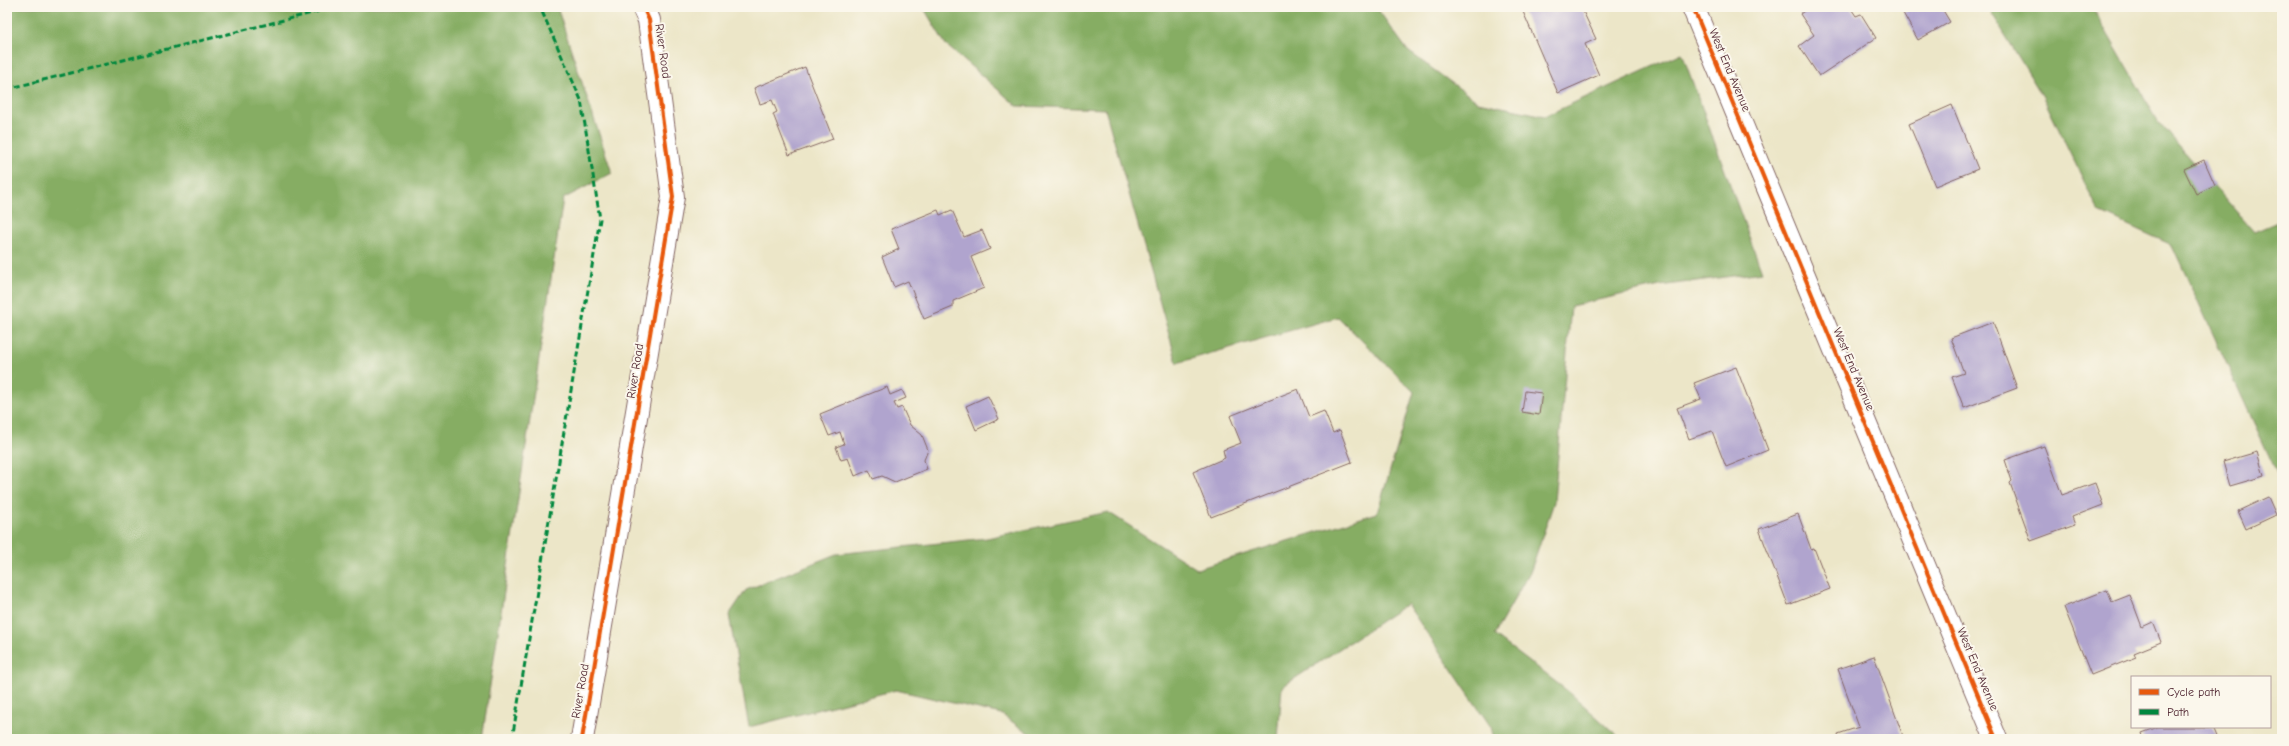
<svg xmlns="http://www.w3.org/2000/svg" width="2289" height="746" font-family="'Comic Neue',sans-serif">
	<rect width="100%" height="100%" fill="#fbf7ec"/>
	<filter id="ink" filterUnits="userSpaceOnUse"><feTurbulence type="fractalNoise" baseFrequency=".025" numOctaves="2"/><feDisplacementMap in="SourceGraphic" scale="8" xChannelSelector="R" yChannelSelector="G"/><feConvolveMatrix kernelMatrix="1 2 1 2 8 2 1 2 1" color-interpolation-filters="sRGB"/></filter>
	<filter id="wash" filterUnits="userSpaceOnUse"><feTurbulence type="fractalNoise" baseFrequency=".012" numOctaves="4" result="noise"/><feDisplacementMap in="SourceGraphic" scale="16" xChannelSelector="R" yChannelSelector="G"/><feGaussianBlur stdDeviation="0.9" result="paint"/><feColorMatrix in="noise" values="0 0 0 0 0 0 0 0 0 0 0 0 0 0 0 0 0 1.4 0 .05"/><feComposite in="paint" operator="in"/></filter>
	<g filter="url(#wash)">
		<rect width="100%" height="100%" fill="#ece6c8"/>
		<g fill="#86ad64" stroke="#686648">
			<path d="M7,7H557L612,173L563,199L482,739H7Z"/>
			<path d="M923,7H1376L1408,51L1478,102L1545,116L1682,53L1762,272L1660,286L1571,306L1554,502L1531,570L1494,635L1569,692L1621,739H1494L1491,727L1407,604L1282,687L1278,739H1037L1001,714L896,690L749,727L729,615L746,590L836,554L987,538L1108,512L1197,569L1377,513L1414,392L1338,317L1177,363L1105,109L1017,106L946,45Z"/>
			<path d="M1988,7H2092L2158,121L2254,232L2282,220V484L2172,245L2099,212L2043,97Z"/>
		</g>
		<g id="blocks">
			<g fill="#b0a4ce">
				<path d="M1521,7H1581L1596,39L1585,44L1599,75L1558,93Z"/>
				<path d="M1810,7H1850L1856,16L1861,14L1876,38L1819,76L1799,46L1814,35L1800,14Z"/>
				<path d="M1913,7H1941L1950,22L1918,40L1903,13Z"/>
				<path d="M805,67L833,139L789,155L773,114L777,112L772,100L760,104L754,88Z"/>
				<path d="M1952,105L1978,169L1935,186L1909,124Z"/>
				<path d="M2204,160L2215,185L2196,194L2184,169Z"/>
				<path d="M938,210L940,215L952,210L964,237L982,230L990,249L971,257L984,288L953,301V307L924,319L908,281L894,287L882,257L899,249L891,229Z"/>
				<path d="M1993,322L2017,388L1964,408L1952,377L1964,373L1951,338Z"/>
				<path d="M1736,367L1768,450L1726,467L1712,431L1689,439L1677,408L1701,399L1694,383Z"/>
				<path d="M887,387L890,395L902,390L906,398L894,403L897,409L902,407L910,425L922,435L928,450L924,460L927,469L895,482L882,476L873,479L869,470L855,476L848,458L841,460L836,447L844,444L840,432L829,436L820,414Z"/>
				<path d="M1298,389L1309,417L1324,411L1333,433L1340,430L1352,462L1211,517L1193,472L1225,458L1223,450L1241,443L1230,416Z"/>
				<path d="M1525,391L1542,393L1539,415L1522,412Z"/>
				<path d="M988,396L999,419L976,430L966,406Z"/>
				<path d="M2044,446L2062,495L2095,483L2103,505L2072,517L2075,525L2031,541L2010,483L2012,481L2005,460Z"/>
				<path d="M2257,452L2264,476L2230,486L2223,462Z"/>
				<path d="M2268,497L2276,515L2246,529L2238,511Z"/>
				<path d="M1798,514L1811,549L1814,548L1830,589L1788,605L1759,529Z"/>
				<path d="M2107,590L2112,602L2130,595L2142,627L2153,622L2161,642L2134,653L2136,657L2091,675L2064,607Z"/>
				<path d="M1874,656L1904,739H1839L1838,734L1859,727L1838,669Z"/>
				<path d="M2158,727H2213L2218,739H2144L2142,733Z"/>
			</g>
		</g>
	</g>
	<g filter="url(#ink)">
		<use href="#blocks" fill-opacity="0" stroke="#836562" stroke-width="1"/>
		<g fill="none" stroke-linecap="round" stroke-linejoin="round">
			<defs>
				<path id="minor" d="M1693,7L1996,739"/>
				<path id="tertiary" d="M582,739L673,197L649,20L643,7"/>
			</defs>
			<use href="#minor" stroke="#836562" stroke-width="24"/>
			<use href="#tertiary" stroke="#836562" stroke-width="24"/>
			<use href="#minor" stroke="#fff" stroke-width="22"/>
			<use href="#tertiary" stroke="#fff" stroke-width="22"/>
			<g stroke="#00873e" stroke-width="3" stroke-dasharray="6 3" stroke-linecap="butt">
				<path d="M7,89L336,7"/>
				<path d="M512,739L600,219L581,100L540,7"/>
			</g>
			<defs>
				<g id="cycleway">
					<path d="M1693,7L1996,739"/>
					<path d="M582,739L673,197L649,20L643,7"/>
				</g>
			</defs>
			<use href="#cycleway" stroke="#fbf7ec" stroke-width="6"/>
			<use href="#cycleway" stroke="#e8590c" stroke-width="4"/>
		</g>
	</g>
	<g text-anchor="middle" dominant-baseline="central" stroke-width="4" stroke-linejoin="round" paint-order="stroke">
		<g font-size="12" fill="#4a1f2b" stroke="#fbf7ec">
			<text transform="translate(663 51) rotate(82)">River Road</text>
			<text transform="translate(1730 70) rotate(67)">West End Avenue</text>
			<text transform="translate(1854 369) rotate(67)">West End Avenue</text>
			<text transform="translate(635 371) rotate(-81)">River Road</text>
			<text transform="translate(1978 669) rotate(67)">West End Avenue</text>
			<text transform="translate(580 691) rotate(-80)">River Road</text>
		</g>
	</g>
	<rect width="2289" height="746" fill="none" stroke="#fbf7ec" stroke-width="24"/>
	<rect x="2131" y="676" width="140" height="52" fill="#fbf7ec" stroke="#b4a19f"/>
	<rect x="2139" y="689" width="20" height="6" fill="#e8590c" stroke="#b4a19f"/>
	<text x="2167" y="696" font-size="12" fill="#4a1f2b">Cycle path</text>
	<rect x="2139" y="709" width="20" height="6" fill="#00873e" stroke="#b4a19f"/>
	<text x="2167" y="716" font-size="12" fill="#4a1f2b">Path</text>
</svg>
